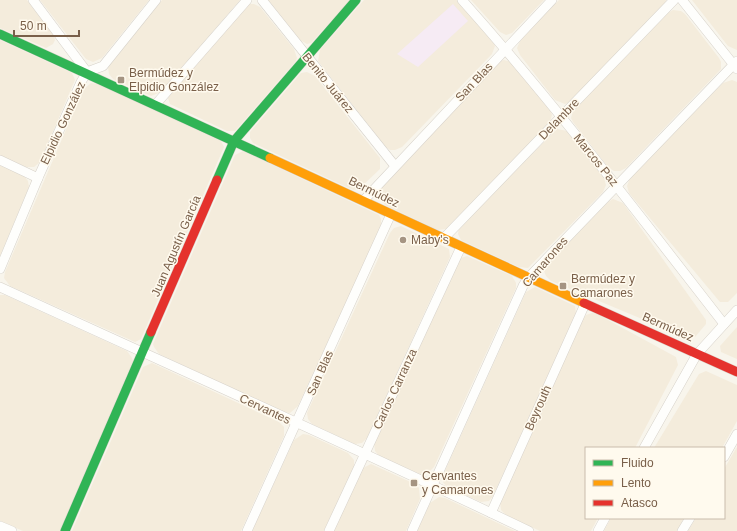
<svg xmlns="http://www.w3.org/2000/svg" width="737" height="531" font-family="Helvetica,sans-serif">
	<rect width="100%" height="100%" fill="#f8f5ec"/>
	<g fill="#f4ecdc">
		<path d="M0,0H27L53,34L55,40L53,44L46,48L0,28Z"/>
		<path d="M40,0H149L102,58L93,62L86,59Z"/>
		<path d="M162,0H240L161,92L151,96L113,79L109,74L108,67Z"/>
		<path d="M268,0H350L311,43L307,44L300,40Z"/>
		<path d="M364,0H457L492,40L495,46L492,54L402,147L395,150H390L385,146L318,61L320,50Z"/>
		<path d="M471,0H544L512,33L506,35L500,32Z"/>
		<path d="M559,0H666L665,4L571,101L565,104L555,100L520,55L517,48L521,39Z"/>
		<path d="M692,0H737V50L728,46Z"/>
		<path d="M249,4H254L260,7L294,49L297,58L296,61L235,131H227L170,104L168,98L169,94Z"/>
		<path d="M673,10L681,11L685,14L719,58L721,62V69L626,168L620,171H614L608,167L573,122L571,118L573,111L668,13Z"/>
		<path d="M0,40L72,73L75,80L40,162L34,167H26L0,156Z"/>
		<path d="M504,60L511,62L550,110L552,115L550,122L446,229L438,230L385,205L378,197V188L500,61Z"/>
		<path d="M307,72L315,76L380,158V169L359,189L353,190L253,143L250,138V132L301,73Z"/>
		<path d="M732,80L737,82V293L728,302H720L629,193L627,186L630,178L723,83Z"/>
		<path d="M91,83L98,84L221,141L224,147L141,339L135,342L10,286L4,278L5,272L83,90Z"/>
		<path d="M557,129L567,131L604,178L606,185L603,192L528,268L519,267L461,240L458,234L459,228Z"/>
		<path d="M243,151L379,215L381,219V227L298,406L290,413L283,412L159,354L154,347L153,344L235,155Z"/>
		<path d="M0,165L24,176L28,181L29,187L0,256Z"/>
		<path d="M613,199L623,203L706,320V324L695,337L690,339L551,281L546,276L544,271L548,264L608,202Z"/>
		<path d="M401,226L449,249L450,257L367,438L362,443L355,444L312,424L308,419L307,413L390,233L394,228Z"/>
		<path d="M467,256L512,276L516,283V288L434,467L429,472L420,474L379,456L375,451L374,443L461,258Z"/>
		<path d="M535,287L575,306L576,314L493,496L489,501L481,502L447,487L443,482V475L526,292Z"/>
		<path d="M0,295H5L127,351L132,358L133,361L60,531H23L0,521Z"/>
		<path d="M592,313L597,314L676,357L678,365L635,448H586V518H598L591,531H540L506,515L501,510L500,502L583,319L586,315Z"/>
		<path d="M737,327V359L721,352L720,346Z"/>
		<path d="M152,363L279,422L284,427V436L241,531H72L143,367Z"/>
		<path d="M706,371L737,385V421L722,448H654L699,374Z"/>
		<path d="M303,434L309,435L348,453L354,460V467L325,531H252L294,440Z"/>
		<path d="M737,447V531H688L696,518H724V469Z"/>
		<path d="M371,464L415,484L419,488L420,499L406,531H333L363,468Z"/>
		<path d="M439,497L445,498L515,531H417L430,503Z"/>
		<path d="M611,518H684L677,531H604Z"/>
	</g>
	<path fill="#f6ebf4" d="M453,4L468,21L418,67L397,54Z"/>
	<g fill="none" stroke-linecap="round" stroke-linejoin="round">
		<defs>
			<g id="street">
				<path d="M33,0L87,72"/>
				<path d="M262,0L395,166"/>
				<path d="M462,0C555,104 639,215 724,324"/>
				<path d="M682,0L737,69"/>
				<path d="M156,104L247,0"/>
				<path d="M0,160L38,178"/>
				<path d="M364,200L552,0"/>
				<path d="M444,238L674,0"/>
				<path d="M0,269L38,178L81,82L87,72L103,66L156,0"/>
				<path d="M0,287C176,368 354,447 529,531"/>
				<path d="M644,448L697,354L737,310"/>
				<path d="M724,457L737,434"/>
				<path d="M491,513L585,304"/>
				<path d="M0,526L12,531"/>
				<path d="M247,531L391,214"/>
				<path d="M329,531L461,247"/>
				<path d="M412,531L523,286L528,278L737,61"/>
				<path d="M598,531L605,518"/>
				<path d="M682,531L690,518"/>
			</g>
			<g id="fast">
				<path d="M0,34L270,158"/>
				<path d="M217,180L234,141L356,0"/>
				<path d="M65,531L151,332"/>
			</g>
			<path id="slow" d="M270,158L584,303"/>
			<g id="jam">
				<path d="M584,303L737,372"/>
				<path d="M151,332L217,180"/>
			</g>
		</defs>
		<use href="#street" stroke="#d7d2ca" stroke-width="10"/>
		<use href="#fast" stroke="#d8d2ca" stroke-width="10"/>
		<use href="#slow" stroke="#d8d2ca" stroke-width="10"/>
		<use href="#jam" stroke="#d8d2ca" stroke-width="10"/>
		<use href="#street" stroke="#fefefc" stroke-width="9"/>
		<use href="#fast" stroke="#30b455" stroke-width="9"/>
		<use href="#slow" stroke="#ff9f0a" stroke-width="9"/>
		<use href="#jam" stroke="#e5322d" stroke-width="9"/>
	</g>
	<g fill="#a59482" stroke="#fffaee" stroke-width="1.5">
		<rect x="117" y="76" width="8" height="8" rx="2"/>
		<circle cx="403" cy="240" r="4"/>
		<rect x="559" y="282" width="8" height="8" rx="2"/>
		<rect x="410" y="479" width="8" height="8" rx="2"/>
	</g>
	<g text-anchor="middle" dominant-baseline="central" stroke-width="3" stroke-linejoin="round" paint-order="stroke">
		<g font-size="12" fill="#795f49" stroke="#fffaee" text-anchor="start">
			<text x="129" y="73">Bermúdez y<tspan x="129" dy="14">Elpidio González</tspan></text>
			<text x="411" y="240">Maby's</text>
			<text x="571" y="279">Bermúdez y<tspan x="571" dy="14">Camarones</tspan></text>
			<text x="422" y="476">Cervantes<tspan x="422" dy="14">y Camarones</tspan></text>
		</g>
		<g font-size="12" fill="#795f49" stroke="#fffaee">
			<text transform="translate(474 82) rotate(-47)">San Blas</text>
			<text transform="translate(328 83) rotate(51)">Benito Juárez</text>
			<text transform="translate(559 119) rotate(-46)">Delambre</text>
			<text transform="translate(63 123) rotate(-65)">Elpidio González</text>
			<text transform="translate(596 160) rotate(51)">Marcos Paz</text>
			<text transform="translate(374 192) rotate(26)">Bermúdez</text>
			<text transform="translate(176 246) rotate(-67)">Juan Agustín García</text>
			<text transform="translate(545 262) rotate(-49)">Camarones</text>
			<text transform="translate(668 327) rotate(24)">Bermúdez</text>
			<text transform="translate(320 373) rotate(-66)">San Blas</text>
			<text transform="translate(395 389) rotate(-65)">Carlos Carranza</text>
			<text transform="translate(538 408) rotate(-66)">Beyrouth</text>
			<text transform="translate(265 409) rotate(25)">Cervantes</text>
		</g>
	</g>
	<rect x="585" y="447" width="140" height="72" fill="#fffaee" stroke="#c9bcac"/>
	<rect x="593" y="460" width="20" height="6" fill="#30b455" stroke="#c9bcac"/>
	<text x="621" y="467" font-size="12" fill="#795f49">Fluido</text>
	<rect x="593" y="480" width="20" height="6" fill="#ff9f0a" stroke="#c9bcac"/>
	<text x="621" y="487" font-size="12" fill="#795f49">Lento</text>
	<rect x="593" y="500" width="20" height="6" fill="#e5322d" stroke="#c9bcac"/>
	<text x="621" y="507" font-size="12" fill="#795f49">Atasco</text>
	<path d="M14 30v6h65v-6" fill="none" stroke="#795f49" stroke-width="2"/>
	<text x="20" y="30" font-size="12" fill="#795f49" stroke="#fffaee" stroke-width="3" paint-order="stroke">50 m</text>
</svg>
